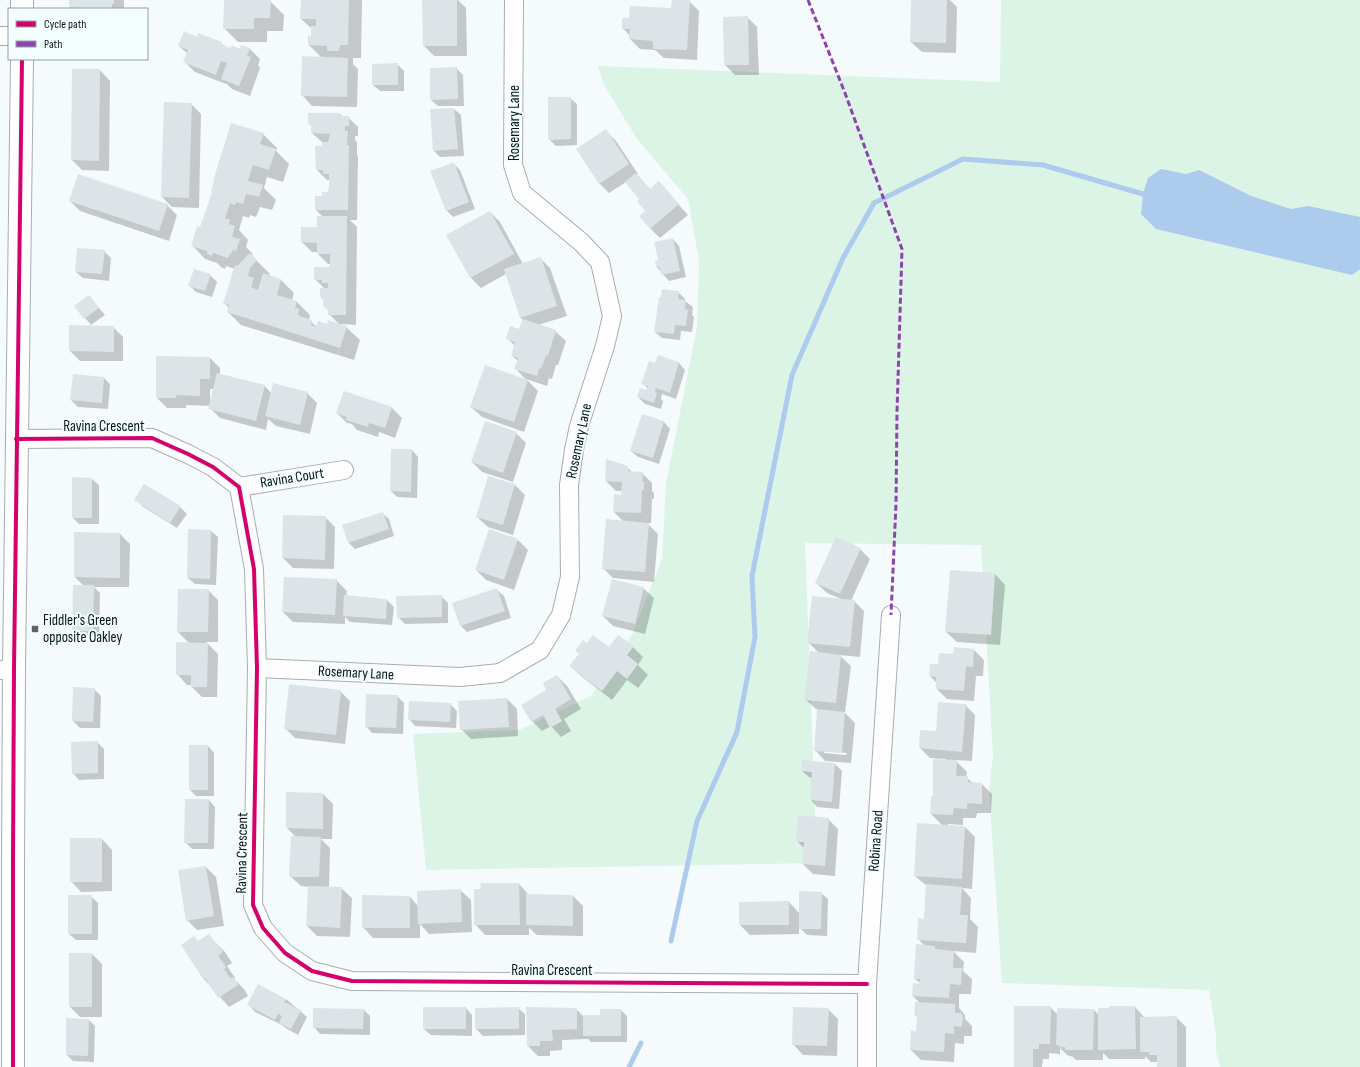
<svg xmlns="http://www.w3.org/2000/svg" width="1360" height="1067" font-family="'Sofia Sans Condensed',sans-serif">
	<rect width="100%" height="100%" fill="#f5fbfc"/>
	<path fill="#dbf4e6" d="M1001,0H1360V1067H1220L1216,1052V1033L1209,990L1002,983L989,791L993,756L981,545L805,543L817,863L426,870L413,734L519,730L591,696L632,635L662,559L666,483L697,327L699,261L688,199L637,139L603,83L598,66L1000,82Z"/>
	<path fill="#accbed" d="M1161,169L1186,174L1199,170L1251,196L1291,209L1308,206L1360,217V269L1352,275L1156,229L1141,214L1143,194L1148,178Z"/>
	<g fill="#0003" fill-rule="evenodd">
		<path d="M70,0H124V9H73L70,7Z"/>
		<path d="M225,0L270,1L284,15L283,31H267V42H238L224,28Z"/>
		<path d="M318,0H362L361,58H353V64L358,69L357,107L312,106L302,95L322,58L309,45L312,37V29L301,19Z"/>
		<path d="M423,0H458L466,8L467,56H434L424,46Z"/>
		<path d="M673,0L689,1L699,11L697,60L664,58L655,50L640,49L630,39V36L623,28L672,9Z"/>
		<path d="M912,0H950L957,7L956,53L922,52L911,42Z"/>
		<path d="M747,17L757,27L759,75H735L725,65Z"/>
		<path d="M197,38L221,43L225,47L240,50L242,46L250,49L260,59L258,65L260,68L250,96L232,89L226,83V84L195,72L185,62L188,54L179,46Z"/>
		<path d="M397,64L404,71V91H380L373,85Z"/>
		<path d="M456,68L463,75L464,106H438L431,100Z"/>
		<path d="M73,70H100L110,81L109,171L82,170L72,160Z"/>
		<path d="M570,98L577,104V145L556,146L549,139Z"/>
		<path d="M191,104L201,114L199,208L172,207L162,197Z"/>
		<path d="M454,109L461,115L464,156L440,157L434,151L431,110Z"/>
		<path d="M309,114H340L343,117H348L358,127V136H355V140L357,142V155L358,156L357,220H350L357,227L356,325L340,324L346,327L360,340L354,360L241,325L228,312L229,308L224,303L235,269L226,266L225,269L221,267L217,263L205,259L192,245L201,229L263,134L277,148L276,151L289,164L283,182L267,177L264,188L276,200L272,210L260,207L256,217L250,215L249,218L243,216L239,230L248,240L246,247L253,254L252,256L270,274L268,276L281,280L294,293L292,300L296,301L310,315L309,320L317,327L340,325L329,314V311L324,306V300L321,297L325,289L315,279L331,268V264H328L318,254V252H312L302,242L318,228L323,217L316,210L323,197L330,190V180H327L317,170L323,147V143L312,133V127L309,123Z"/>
		<path d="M606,131L616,141L638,174L637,175L651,190L659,183L688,215L660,238L650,228L646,211L640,199L626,182L609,193L599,183Z"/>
		<path d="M454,164L460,170L475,209L453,217L446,210Z"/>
		<path d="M70,201L167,205L177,215L169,241L80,211Z"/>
		<path d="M490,212L500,222L523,264L540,258L550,268L567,316L538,325L555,331L566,341L558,365H556L552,379L549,378L547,386L526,379L538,391L524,432L482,417L471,407L527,381L515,368L518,361L512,356L515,346L507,338L520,330L523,320L521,318L506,274L481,288L471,278L448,235Z"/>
		<path d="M673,239L679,246L686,277L669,281L657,267Z"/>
		<path d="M104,251L111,258L109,281L83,278L76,272Z"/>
		<path d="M210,275L217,282L212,297L196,292L189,285Z"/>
		<path d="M678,292L685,299V301L693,307L692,315L694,317L692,332L681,331L680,340L662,338L655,332Z"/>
		<path d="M89,296L105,315L91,325L76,307Z"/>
		<path d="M113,327L123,337V361H80L70,351Z"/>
		<path d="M157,357L210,358L220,368V375L264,385L271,393H307L317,403L310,434L276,426L268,419L266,430L220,418L210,408V406L186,405V408H167L157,398ZM210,389H214L210,404Z"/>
		<path d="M658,357L679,363L685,370L676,399L662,394L661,399L663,401L661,409L645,404L638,397L647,392L648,389L643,383L656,364Z"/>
		<path d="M104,378L110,384L108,409L78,407L71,400Z"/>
		<path d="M344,392L392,408L402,418L395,438L379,432L378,437L357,430L352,424L347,423L337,413Z"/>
		<path d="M642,415L664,422L670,429L659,464L638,457L631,451Z"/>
		<path d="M516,433L526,443L513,482L482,472L472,462Z"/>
		<path d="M412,450L418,457L417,498L397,497L391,491Z"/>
		<path d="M627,467L633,473H642L652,483V491L654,493V499H652L651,523H647L658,534L654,582L613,578L603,568L624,522L614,512L622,496V491H616L606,481Z"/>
		<path d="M92,479L99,485V524H79L73,518Z"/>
		<path d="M515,485L525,495L513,535L488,527L477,517Z"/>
		<path d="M136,499L180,507L187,514L177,528L142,506Z"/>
		<path d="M382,513L389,519L394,536L355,549L348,542Z"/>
		<path d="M325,517L335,527L334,569L293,568L283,558Z"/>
		<path d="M189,530L211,531L218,537L216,585L195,584L188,578Z"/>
		<path d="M120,534L130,544L129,587H94L100,593L99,637H80L73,630L84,586L75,577Z"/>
		<path d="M518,540L528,550L514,590L486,580L476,570Z"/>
		<path d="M860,549L870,559L851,601H854L864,611L860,657L839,655L851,666L845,713L855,723L851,763L825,761L815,750L818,710L816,709L805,699L819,653L808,642L841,599L827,593L816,583ZM824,751L847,753L846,755L824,753Z"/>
		<path d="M995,574L1005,585L1000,645L957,642L946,632Z"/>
		<path d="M336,580L347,591L346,596L387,600L394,607L392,625L350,622L345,617V624L293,622L283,612Z"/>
		<path d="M643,588L654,598L645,634L613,626L603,616Z"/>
		<path d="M208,590L218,600V642H206L218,654L217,697H202L192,687V685H187L177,674L190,644L178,632Z"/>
		<path d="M497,590L504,596L511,618L467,632L461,626Z"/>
		<path d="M441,596L448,603V623L405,624L398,617Z"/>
		<path d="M587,644L609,648L633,647L643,657L638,665L648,675L638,688L627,680L612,700L581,676L570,666Z"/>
		<path d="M955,648L974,650L984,660L983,676H976L974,701L947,699L937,689V683L930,676L939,666L954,655Z"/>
		<path d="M557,676L567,686L581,709L564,719L571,731L561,737L551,726L542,731L532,721Z"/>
		<path d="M94,689L101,696L100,728H80L73,721Z"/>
		<path d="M340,691L350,701L345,744L295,738L285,728Z"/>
		<path d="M397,696L404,703L403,734L372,733L366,726Z"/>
		<path d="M507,699L517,709L518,736L471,739L461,729Z"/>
		<path d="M450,704L457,711L456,728L415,726L409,719Z"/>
		<path d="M965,705L975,715L972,761L955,760L967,772L966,777L974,784H982L992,794L991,813H977L976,818H963V825L948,824V826L965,827L975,837L972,889L962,888L971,898L970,919L978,927L976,953L953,951L964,962L963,971L972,979L971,994H959V1008L965,1015V1019L972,1026V1035L971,1036H964V1044L955,1043L954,1062L921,1060L911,1050L917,1032L918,1018L915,1015L920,1003L913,996L922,985L915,979L925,946L918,939L924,920L927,886L915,876L943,826L931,814L934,797L946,759L930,758L920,748Z"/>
		<path d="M97,742L104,749V779L79,780L73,773Z"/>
		<path d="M208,746L214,753V796H196L190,790Z"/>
		<path d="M803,761L835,764L842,771L839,809L817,807L811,800L812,778L809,777L802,771Z"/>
		<path d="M323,794L333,804L332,839H321L330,848L329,888H341L352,898L350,937L317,936L307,926L309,887L301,886L290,876L296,837L287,828Z"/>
		<path d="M209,800L215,807L214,849H192L185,842Z"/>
		<path d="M828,819L838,829L835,876L813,874L803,864L804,848L797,841Z"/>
		<path d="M102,839L112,850V891L81,892L71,881Z"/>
		<path d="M206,867L216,877L224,926L197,930L187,920Z"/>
		<path d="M519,884L529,895L573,896L583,906V936L537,935L529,928V935H485L475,924Z"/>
		<path d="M460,890L471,900L472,932L429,934L420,924V938H373L363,927L410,897L418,906Z"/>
		<path d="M821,893L828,899L827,936L807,935L799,927V934L750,935L740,925L789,902L800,914Z"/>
		<path d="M91,896L98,903V940H76L69,934Z"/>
		<path d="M209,936L225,952L232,963L227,966L235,978L234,979L244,989L248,996L229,1007L204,979L182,945L199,942Z"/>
		<path d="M92,954L102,964V1017H80L70,1007Z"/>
		<path d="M286,999L307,1017L298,1035L287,1029L282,1025L255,1012L249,1005Z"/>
		<path d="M1050,1007L1058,1015L1094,1010L1099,1015L1135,1007L1145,1018L1176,1017L1186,1027V1067H1158L1157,1062H1151L1145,1056V1059H1109L1103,1053V1060H1076L1073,1057L1067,1055L1060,1048V1054L1049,1053V1059H1043L1042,1067H1015Z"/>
		<path d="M466,1008L472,1015V1036L431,1035L424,1029Z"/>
		<path d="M518,1008L525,1014V1035L483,1036L476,1029Z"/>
		<path d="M576,1009L583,1016H601L621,1010L627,1016V1042H591L588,1039L562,1040V1050L550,1051V1056H538L528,1046Z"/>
		<path d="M828,1009L838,1019L837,1056L803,1055L793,1044Z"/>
		<path d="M364,1010L370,1016V1035L320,1034L314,1027Z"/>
		<path d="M89,1020L95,1026L94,1062L73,1061L67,1055Z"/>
	</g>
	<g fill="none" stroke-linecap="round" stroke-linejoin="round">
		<g stroke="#accbed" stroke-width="5">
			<path d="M671,941L697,821L737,732L755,637L752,576L792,375L843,258L874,203L963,159L1043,165L1143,194"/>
			<path d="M629,1067L641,1043"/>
		</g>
	</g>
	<g fill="#dde4e8">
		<path d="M69,0H114V4H112V9H73V7H69Z"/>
		<path d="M224,0H271L270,18H254V29H223Z"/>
		<path d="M301,0H349L348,45H340L339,51H327V46L308,45V35L311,36V26H316V19H300Z"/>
		<path d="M422,0H457V46H423Z"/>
		<path d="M672,0H690L687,50L653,49V41L629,39L630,29H622V18H629L630,6L671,8Z"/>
		<path d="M911,0H947L946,43L910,42Z"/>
		<path d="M748,16L749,65H724L723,17Z"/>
		<path d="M184,31L197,37L198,33L222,42L221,44L230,48L232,45L240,49L241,45L250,48L247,56L251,57L239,86L221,79L227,63L221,61L216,75L183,62L188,50L178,46Z"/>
		<path d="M302,56L348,58L347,97L301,96Z"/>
		<path d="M398,63V85H372V64Z"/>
		<path d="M457,67L458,99L430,100V68Z"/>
		<path d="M72,69H100L99,161L71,160Z"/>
		<path d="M548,97H571V139L548,140Z"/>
		<path d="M164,102L192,103L189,198L161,197Z"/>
		<path d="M454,108L458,149L433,151L430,109Z"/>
		<path d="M308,113H340V116H349V126H345V131H348L347,145H349L348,210H315V196H322V192H328V189H329V174H323V170H316L315,146H322V142H328L330,134L311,133V125L308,124Z"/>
		<path d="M231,123L264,133L260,144L276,149L269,170L253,165L248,181L263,185L259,197L246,194L243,204L236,202L235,205L230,203L225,218L230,220L229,224L235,226L232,237L240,239L236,251L233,250L231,254H230L228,258L213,253L212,256L207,254V251L191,246L197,226L200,227L212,192L211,191L214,181H213Z"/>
		<path d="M606,129L629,164L599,184L576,149Z"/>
		<path d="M454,162L469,202L446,211L430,171Z"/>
		<path d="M636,173L650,189L659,181L679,204L650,229L639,216L645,211L637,201L639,199L625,182Z"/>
		<path d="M78,174L168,204L159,231L69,201Z"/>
		<path d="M490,211L514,254L470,278L446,235Z"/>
		<path d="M317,216H347L346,315H328V309H326V307H323V297H320V288H328V283H322V280H314V267H330V254H317V243L301,242V227H317Z"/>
		<path d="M673,238L680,271L661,275L660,267H656L655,261L658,260L654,242Z"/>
		<path d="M77,248L105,250L102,274L75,272Z"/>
		<path d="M250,253L257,260L249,269H250L248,276L254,278L251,287L258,290L263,273L281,279L277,295L297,301L295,308L299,309L298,314L300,315L299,316L312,320L311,325L316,327L318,321L327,324L328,320L347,326L340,348L227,312L229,305L223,304L235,265L237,266Z"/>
		<path d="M541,257L557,306L520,318L504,269Z"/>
		<path d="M194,269L211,274L205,291L188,286Z"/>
		<path d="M662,289L679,291L678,299L686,300L685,309L688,310L686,326L675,325L674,334L654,332L659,297H661Z"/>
		<path d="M89,295L99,308L84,319L74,306Z"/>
		<path d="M523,319L556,330L548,356L546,355L541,369L539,368L537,376L514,369L518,358L511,356L515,342L506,339L510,326L519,329Z"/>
		<path d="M69,325L114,326V352L69,351Z"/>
		<path d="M658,355L679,362L670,393L656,388L655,392L657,393L654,403L637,397L640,388L646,390L648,386L641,384L649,361L655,363Z"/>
		<path d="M156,356L210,357V379H200V396L176,395V398H156Z"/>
		<path d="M485,365L528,380L514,422L470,407Z"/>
		<path d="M217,373L265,385L256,421L208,409Z"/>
		<path d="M73,374L104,377L102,403L70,400Z"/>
		<path d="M273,383L308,392L300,425L265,416Z"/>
		<path d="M344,391L392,407L385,428L369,423L368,427L346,420L347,417L336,413Z"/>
		<path d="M642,414L664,421L653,458L630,451Z"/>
		<path d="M485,421L517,432L503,473L471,462Z"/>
		<path d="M391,449H412L411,492L390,491Z"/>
		<path d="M606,459L628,466V471L643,472L642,482L644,481V490H642L641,513L613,512L614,494L621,495L622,482L605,481Z"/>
		<path d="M488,476L515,484L503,525L476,517Z"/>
		<path d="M72,477L92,478V518H72Z"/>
		<path d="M144,484L181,506L170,523L134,500Z"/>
		<path d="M383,512L389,529L348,543L342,525Z"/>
		<path d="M283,515L326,516L325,560L282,558Z"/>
		<path d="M606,519L649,523L645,572L602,569Z"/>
		<path d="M188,529L211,530L210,579L187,578Z"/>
		<path d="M489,529L518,539L504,580L475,570Z"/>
		<path d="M74,532L120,533V578L74,577Z"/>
		<path d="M836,537L861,548L840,594L815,583Z"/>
		<path d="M950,570L995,573L991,635L945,632Z"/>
		<path d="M284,577L337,579L335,615L282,612Z"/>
		<path d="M612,579L644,587L635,624L602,616Z"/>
		<path d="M73,585H94L93,631H72Z"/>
		<path d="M497,588L505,611L460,626L452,603Z"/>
		<path d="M178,589H209L208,632H177Z"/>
		<path d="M344,595L387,599L386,619L343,616Z"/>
		<path d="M442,595V617L397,618L396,596Z"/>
		<path d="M812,596L855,600L850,647L807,643Z"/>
		<path d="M593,635L609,647L618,635L634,646L627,655L638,664L627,679L617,671L602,691L569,666L579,654L575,651L583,640L587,643Z"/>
		<path d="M176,642L208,643L207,687H191V675H176Z"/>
		<path d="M954,647L974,649L973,667L966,666L964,691L936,689V677L929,676L930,664H938L939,653L953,654Z"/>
		<path d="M810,651L841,655L836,703L804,700Z"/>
		<path d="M557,675L571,699L555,709L562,721L550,728L543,715L531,722L521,705L546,690L543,683Z"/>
		<path d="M289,684L341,690L336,735L284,729Z"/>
		<path d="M73,687L95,688L93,722L72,721Z"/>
		<path d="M366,694L398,695L396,728L365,727Z"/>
		<path d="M507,698L509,727L460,730L458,701Z"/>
		<path d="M409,701L451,703L450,722L408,720Z"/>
		<path d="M938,702L966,704L962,752L919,748L920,730L936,731Z"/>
		<path d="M817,709L845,712L842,753L814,751Z"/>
		<path d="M98,741V773L72,774L71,742Z"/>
		<rect x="189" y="745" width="19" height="45"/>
		<path d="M933,759L957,760L956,776H968V782L982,783V804L967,803V809L954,808L953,815L930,814L931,796H933Z"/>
		<path d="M802,760L835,763L832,802L810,800L812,772L801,771Z"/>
		<path d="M286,792L323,793V829L286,828Z"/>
		<path d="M185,799H209L208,843H184Z"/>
		<path d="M798,815L829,818L825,866L802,864L804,842H796Z"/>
		<path d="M917,823L965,826L962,879L914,876Z"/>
		<path d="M291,836L321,837L319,877H289Z"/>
		<rect x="70" y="838" width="32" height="44"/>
		<path d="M206,866L214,916L186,921L178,870Z"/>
		<path d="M480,883H519L520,925H474V889H481Z"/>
		<path d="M926,884L962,887L960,915H968L966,943L917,940L918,918L924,919Z"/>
		<path d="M308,886L342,887L340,928L306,926Z"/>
		<path d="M461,889L462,922L418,924L417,891Z"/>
		<path d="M799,891L822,892L821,929H799Z"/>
		<path d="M526,894L573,895V926L526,925Z"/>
		<rect x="68" y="895" width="24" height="39"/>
		<path d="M362,895L410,896V928H362Z"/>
		<path d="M789,901V925H739V902Z"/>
		<path d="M209,934L214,941H215L223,952L218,956L225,965L226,968L224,969L230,978L232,977L234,978L238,985L218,998L205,978L203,979L181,945L194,936L198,941Z"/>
		<path d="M916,944L935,946V949L954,951L953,968H962L961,985L950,984L949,998L912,996L913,983L919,984L920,979H914Z"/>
		<rect x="69" y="953" width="23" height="54"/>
		<path d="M258,984L286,999L284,1002L301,1010L291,1029L279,1023L282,1016L278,1014L275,1020L247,1005Z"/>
		<path d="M915,1002L955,1004V1013H961V1015H963L962,1025L961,1027L954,1026V1034L945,1033L944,1052L910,1050L911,1030L916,1031L917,1015H914Z"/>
		<path d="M1014,1006H1051L1050,1044H1039V1049H1033V1067H1014Z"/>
		<path d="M1109,1006H1135L1136,1049L1098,1050V1008H1109Z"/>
		<rect x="423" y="1007" width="43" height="22"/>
		<path d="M519,1007V1029H475V1008Z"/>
		<path d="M526,1007L577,1008V1029L552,1030L553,1041H540V1046H527Z"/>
		<path d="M793,1007L829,1008L827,1046L792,1045Z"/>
		<path d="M313,1008L364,1009L363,1029L313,1028Z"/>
		<path d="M1057,1008L1094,1009L1093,1050H1065V1047H1059V1045H1056Z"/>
		<path d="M600,1009H621V1036H583V1015H600Z"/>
		<path d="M1177,1016V1067H1157V1055H1149V1052H1140V1017Z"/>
		<path d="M66,1018L89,1019L88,1056L66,1055Z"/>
	</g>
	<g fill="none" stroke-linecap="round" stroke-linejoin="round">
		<defs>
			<g id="minor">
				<path d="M0,36H9"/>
				<path d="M16,439L152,438L188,454L213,467L239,487L254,569L257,668L253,905L263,928L285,953L312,971L352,981L867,984"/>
				<path d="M239,487L344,470"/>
				<path d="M257,668L460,677L500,673L540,650L561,615L570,577L569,485L574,450L579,426L605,346L612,316L600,262L581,242L522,193L513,165L514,0"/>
				<path d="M0,670L14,669"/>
				<path d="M867,1067V984L891,615"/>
			</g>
			<g id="major">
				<path d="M22,9V0"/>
				<path d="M13,1067V862L14,669L22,59"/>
			</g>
		</defs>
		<use href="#minor" stroke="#a6aeaf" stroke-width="20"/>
		<use href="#major" stroke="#a6aeaf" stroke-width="24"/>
		<use href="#minor" stroke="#fefeff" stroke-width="18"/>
		<use href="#major" stroke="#fefeff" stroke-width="22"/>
		<path stroke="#8e44ad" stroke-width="3" stroke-dasharray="6 3" stroke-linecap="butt" d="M808,0L845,93L902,249L897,412L896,504L891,615"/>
		<defs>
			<g id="cycleway">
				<path d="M16,439L152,438L188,454L213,467L239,487L254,569L257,668L253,905L263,928L285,953L312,971L352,981L867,984"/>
				<path d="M13,1067V862L14,669L22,59"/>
			</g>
		</defs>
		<use href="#cycleway" stroke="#f2feff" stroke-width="6"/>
		<use href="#cycleway" stroke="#d6006c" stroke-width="4"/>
	</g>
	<rect fill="#5c6465" stroke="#f2feff" stroke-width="1.5" x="31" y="625" width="8" height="8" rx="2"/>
	<g text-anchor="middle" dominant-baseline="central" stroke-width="4" stroke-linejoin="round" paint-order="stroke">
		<g font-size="15" fill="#091314" stroke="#f2feff">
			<text transform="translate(514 123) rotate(-90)">Rosemary Lane</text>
			<text x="104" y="426">Ravina Crescent</text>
			<text transform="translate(579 441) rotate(-78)">Rosemary Lane</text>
			<text transform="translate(292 478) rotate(-9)">Ravina Court</text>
			<text transform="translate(356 673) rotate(3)">Rosemary Lane</text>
			<text transform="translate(876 841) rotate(-86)">Robina Road</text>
			<text transform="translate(242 853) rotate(-89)">Ravina Crescent</text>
			<text x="552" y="970">Ravina Crescent</text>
		</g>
		<g font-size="15" fill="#091314" stroke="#f2feff" text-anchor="start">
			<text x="43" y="620">Fiddler's Green<tspan x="43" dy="17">opposite Oakley</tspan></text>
		</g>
	</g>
	<rect x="8" y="8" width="140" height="52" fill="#f2feff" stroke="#95a0a1"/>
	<rect x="16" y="21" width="20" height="6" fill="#d6006c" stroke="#95a0a1"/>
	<text x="44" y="28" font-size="12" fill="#091314">Cycle path</text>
	<rect x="16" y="41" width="20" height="6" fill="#8e44ad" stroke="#95a0a1"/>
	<text x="44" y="48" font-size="12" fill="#091314">Path</text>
</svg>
